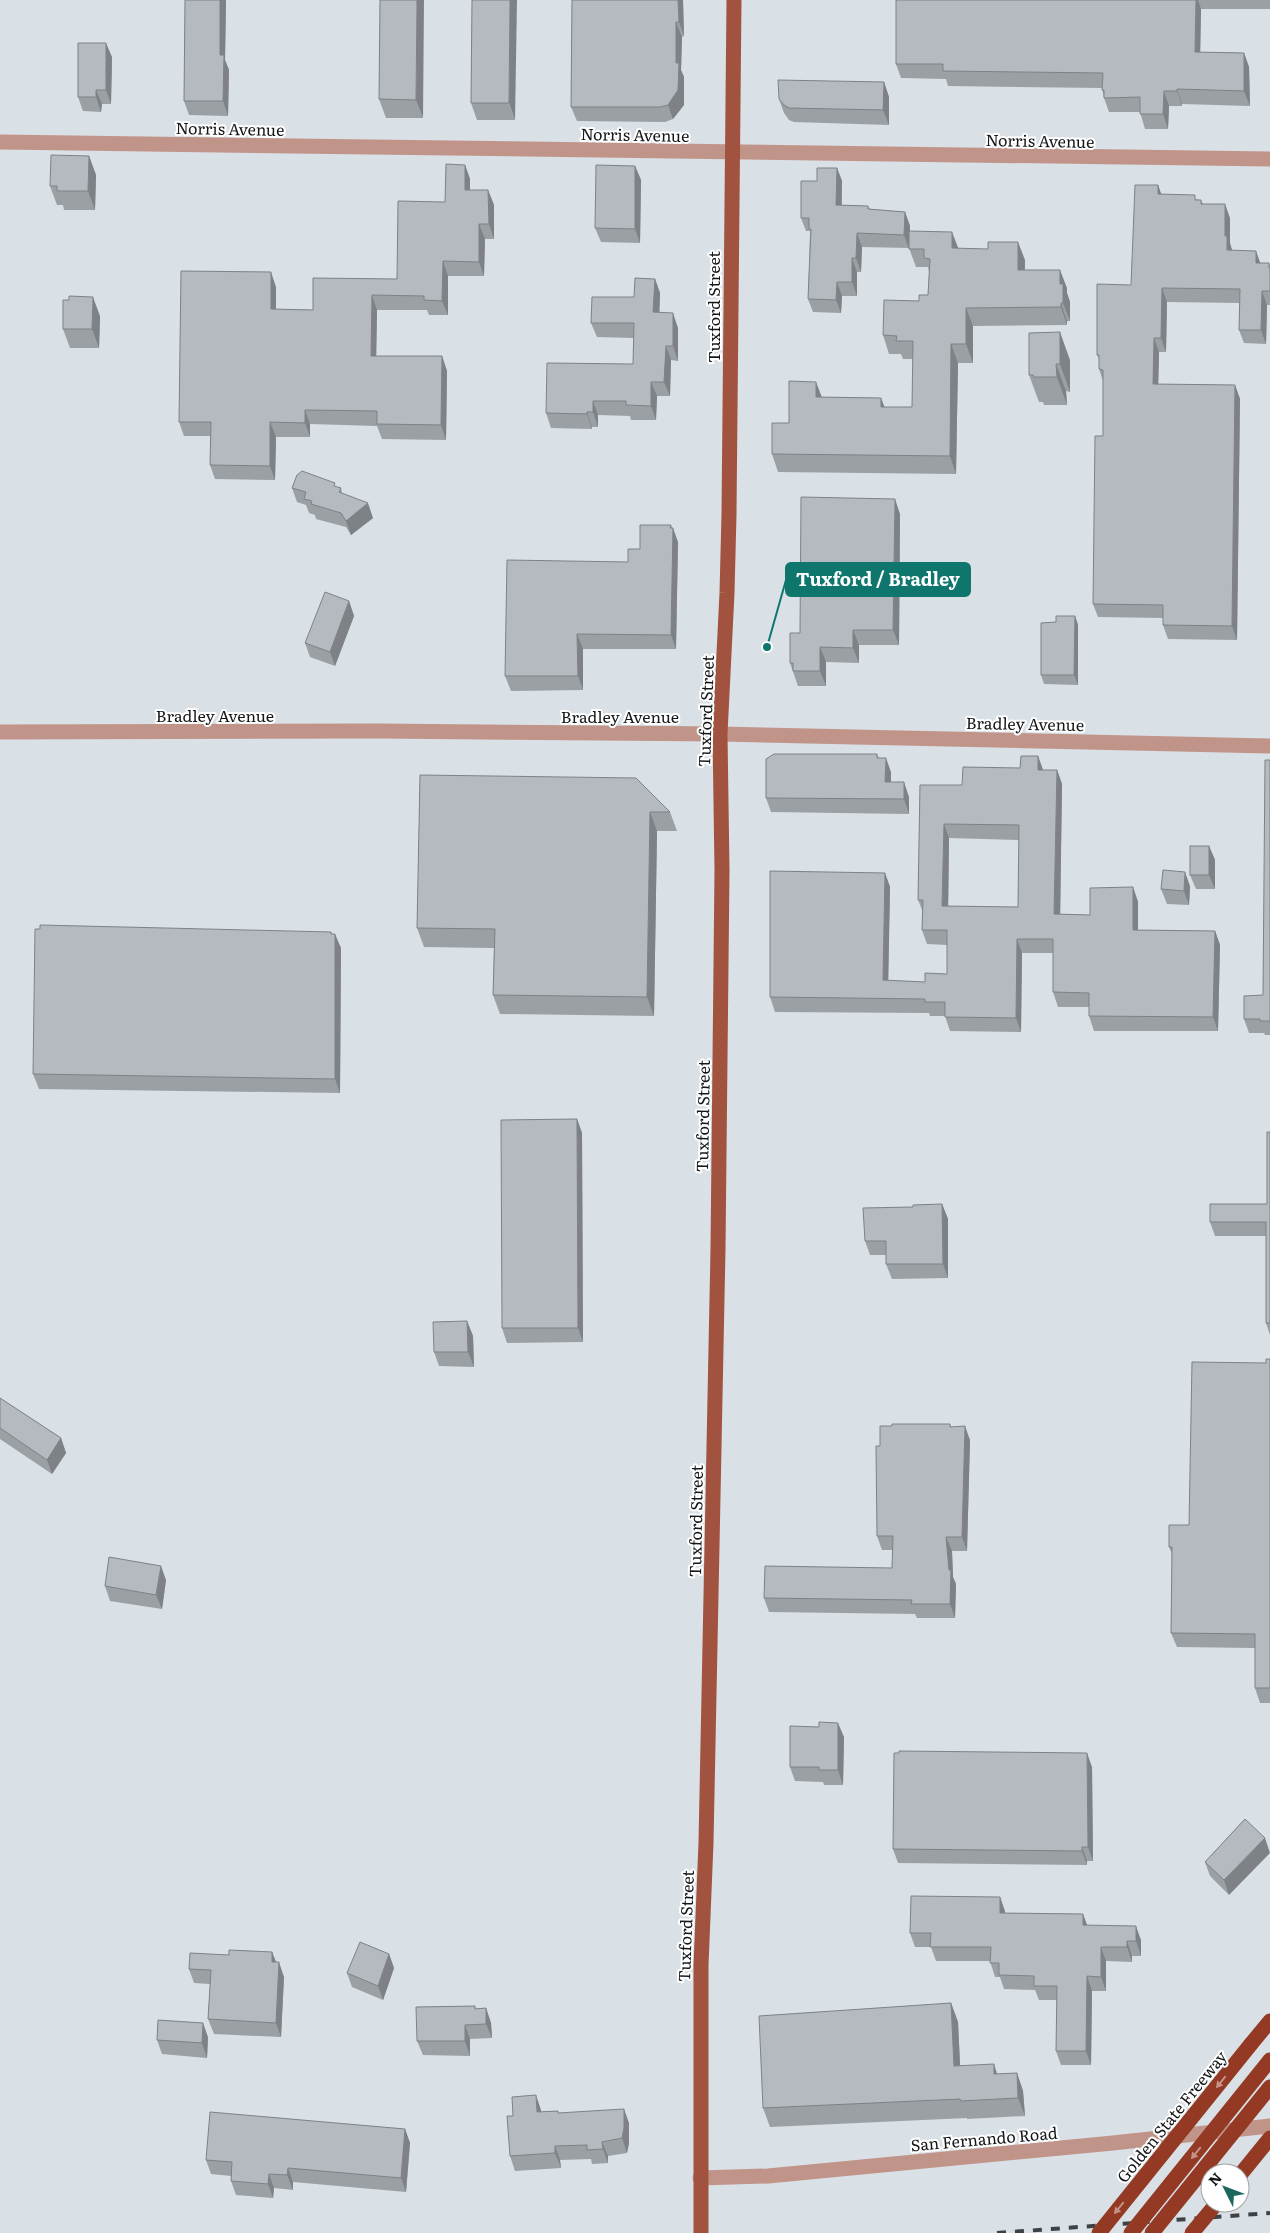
<svg xmlns="http://www.w3.org/2000/svg" width="1270" height="2233" font-family="Literata,serif">
	<rect width="100%" height="100%" fill="#d9e0e6"/>
	<g fill="none" stroke-linecap="round" stroke-linejoin="round">
		<g stroke="#c19489" stroke-width="15">
			<path d="M0,142L1270,159"/>
			<path d="M0,732L379,731L720,734L1270,746"/>
			<path d="M700,2178L768,2176L1113,2143L1270,2126"/>
		</g>
		<path stroke="#a15340" stroke-width="15" d="M701,2233V1965L706,1843L718,1249L722,870L720,734L727,593L729,514L734,0"/>
		<g stroke="#933924" stroke-width="15">
			<path d="M1251,2044L1270,2021"/>
			<path d="M1240,2175L1270,2138"/>
		</g>
		<path stroke="#3f4245" stroke-width="4" stroke-dasharray="9 9" stroke-linecap="butt" d="M997,2233L1270,2213"/>
		<g stroke="#933924" stroke-width="15">
			<path d="M1099,2233L1251,2044"/>
			<path d="M1131,2233L1270,2060"/>
			<path d="M1152,2233L1270,2087"/>
			<path d="M1192,2233L1217,2203"/>
		</g>
	</g>
	<g fill="#9ba0a5" fill-rule="evenodd">
		<path d="M185,0H226L225,60L229,70L228,116L189,115L184,101Z"/>
		<path d="M380,0L423,118H386L379,99Z"/>
		<path d="M472,0L515,120H477L471,103Z"/>
		<path d="M572,0H683L684,36L682,37L681,70L684,77V105L673,119L665,122L577,121L571,107Z"/>
		<path d="M896,0H1270V9H1201L1200,52L1244,53L1249,67L1250,106L1182,104V106H1169L1168,129H1145L1140,112H1109L1104,98L1102,88L948,86L946,79L901,78L896,64Z"/>
		<path d="M112,57L111,104H102L101,112L83,111L78,97Z"/>
		<path d="M884,82L889,97V125L794,122L789,120L784,113L779,99Z"/>
		<path d="M89,156L96,175L95,210H64L63,205H57L50,186Z"/>
		<path d="M465,165L470,179V190H488L494,205V239H485L484,276H448V315H429L427,310H377L376,356H442L447,371L446,440L382,439L377,426L310,424V437H276L275,480L215,479L210,465V436H184L179,422L276,287V309L313,310L397,279L445,202Z"/>
		<path d="M635,166L641,180L640,243L601,242L595,228Z"/>
		<path d="M837,168L842,181V205L868,206L870,209L905,212L910,226V231L958,248L1025,260V270L1067,288V293L1070,302V321H1067V325L973,326V363H958L956,474L778,472L772,454L789,423L822,397L881,398L884,407H912L913,359H903L901,354H889L883,335L919,301L928,295L929,272L928,267H916L909,248L862,247L861,272H857V296H842L841,313L813,312L808,299L810,233V231H806L801,218L817,181Z"/>
		<path d="M1158,185L1161,194L1201,200L1203,204L1230,218V243L1232,250L1261,263H1269L1270,265V305H1267L1266,344L1244,343L1239,330L1240,303L1167,302L1166,352H1159L1158,384L1235,385L1240,399L1237,640L1168,639L1163,625V618L1098,617L1093,604L1103,436V381L1099,369V359L1097,355L1131,285Z"/>
		<path d="M655,279L660,293L659,313L678,328V361L671,360L670,396H657L656,420H631L630,416L598,415V427H592V429L551,428L546,413L633,364L634,338L597,337L591,323L634,297Z"/>
		<path d="M100,316L99,348H70L63,329Z"/>
		<path d="M1029,333L1070,360V392L1066,391L1067,405H1044L1043,402H1039L1029,375Z"/>
		<path d="M336,487L341,488L342,493L373,518L351,535L346,527L316,519L315,515L309,513L306,505L297,502L292,488Z"/>
		<path d="M900,514L899,645H859V663L826,662V686H798L790,663L800,633Z"/>
		<path d="M672,528L678,542L676,649H583V690L511,691L505,676L628,562L640,549Z"/>
		<path d="M349,601L354,616L335,666L310,657L305,643Z"/>
		<path d="M1075,616L1078,625V685L1044,684L1041,675L1056,622Z"/>
		<path d="M877,754L879,758L891,772V782L909,797V814L771,812L766,798Z"/>
		<path d="M1038,756L1043,770H1057L1062,784L1060,914L1090,915L1133,887L1138,902V930L1215,931L1220,945L1218,1031H1094L1089,1016V1007H1058L1053,992V953H1022L1021,1032L950,1031L945,1016H930L929,1013L775,1012L770,997L885,873L890,887L888,981L925,982L947,974V945L927,944L922,930L923,912L918,900L920,785H962L1020,768ZM949,838L1019,840L1018,907L948,906Z"/>
		<path d="M1270,760V1035H1265L1264,1033H1249L1244,1019L1263,995Z"/>
		<path d="M420,775L670,812L677,831H657L654,1016L500,1014L493,995L494,948L424,947L417,928Z"/>
		<path d="M1209,846L1215,860V889H1196L1190,875Z"/>
		<path d="M1190,886L1189,905L1167,904L1161,889Z"/>
		<path d="M331,932L341,948L340,1093L39,1089L33,1074Z"/>
		<path d="M577,1119L582,1133L583,1342L507,1343L502,1328Z"/>
		<path d="M1270,1132V1335L1266,1323V1236H1215L1210,1222L1267,1204Z"/>
		<path d="M942,1204L948,1219V1278L892,1279L886,1264V1255H870L865,1241L913,1207Z"/>
		<path d="M467,1321L473,1336L474,1367L439,1366L434,1352Z"/>
		<path d="M1270,1359V1703H1260L1255,1688V1648L1177,1647L1171,1633L1172,1554L1169,1547L1189,1525L1266,1363Z"/>
		<path d="M0,1398L61,1438L66,1453L52,1474L0,1439Z"/>
		<path d="M950,1424L951,1427L970,1440L967,1551H952L953,1577L956,1584L955,1618H917L915,1614L769,1612L764,1598L892,1568L893,1550H882L877,1536L880,1446L892,1426Z"/>
		<path d="M166,1580L162,1609L110,1601L105,1586Z"/>
		<path d="M844,1737L843,1785H824L823,1782L795,1781L790,1767Z"/>
		<path d="M1092,1767L1093,1861H1087V1865L898,1863L893,1849Z"/>
		<path d="M1245,1819L1229,1895L1210,1876L1205,1862Z"/>
		<path d="M1000,1897L1005,1913L1083,1914L1087,1925L1141,1940V1956H1132V1962L1106,1961V1991H1092L1091,2065H1061L1056,2051L1057,2000H1039L1035,1990L1004,1989L1000,1977H995L990,1961H936L931,1947H915L910,1933Z"/>
		<path d="M272,1952L276,1962L284,1977L281,2037L214,2034L208,2019L210,1984L194,1983L189,1969L229,1955Z"/>
		<path d="M389,1954L394,1968L383,2000L352,1987L347,1973Z"/>
		<path d="M951,2003L958,2022L960,2065L997,2074L1017,2073L1023,2091L1025,2116L967,2119V2118L770,2127L763,2108Z"/>
		<path d="M475,2006L476,2009L486,2008L491,2023L492,2038L470,2039V2056L423,2055L417,2041Z"/>
		<path d="M208,2037L207,2058L162,2054L157,2040Z"/>
		<path d="M541,2110V2112L558,2111V2113L629,2123V2143L627,2153L608,2156V2163L592,2164L591,2159L560,2160L561,2168L515,2171L510,2156L513,2116Z"/>
		<path d="M405,2129L410,2143L406,2192L293,2182V2190L274,2188L273,2198L236,2195L231,2181V2176L211,2174L206,2160Z"/>
	</g>
	<g fill="#7e8286">
		<path d="M220,0H226L225,60L229,70L228,116L223,101L220,55Z"/>
		<path d="M417,0H424L423,118L416,100Z"/>
		<path d="M510,0H517L515,120L509,103Z"/>
		<path d="M678,0H683L684,36L679,22Z"/>
		<path d="M1196,0H1198L1201,9L1200,66L1195,52Z"/>
		<path d="M676,22L682,37L681,70L684,77V105L673,119L668,105L676,63Z"/>
		<path d="M106,43L112,57L111,104L106,90Z"/>
		<path d="M1244,53L1249,67L1250,106L1244,91Z"/>
		<path d="M884,82L889,97V125L883,110Z"/>
		<path d="M1177,89L1182,104V106L1177,91Z"/>
		<path d="M96,90L102,104L101,112L96,97Z"/>
		<path d="M1164,91L1169,106L1168,129L1163,114Z"/>
		<path d="M89,156L96,175L95,210L88,191Z"/>
		<path d="M465,165L470,179V205L465,190Z"/>
		<path d="M635,166L641,180L640,243L635,229Z"/>
		<path d="M837,168L842,181L841,219L836,205Z"/>
		<path d="M1158,185L1163,199L1158,194Z"/>
		<path d="M488,190L494,205V239L489,224Z"/>
		<path d="M1225,204L1230,218V243L1232,250V264L1227,250L1225,236Z"/>
		<path d="M905,212L910,226L909,249L904,235Z"/>
		<path d="M479,224L485,239L484,276L479,262Z"/>
		<path d="M952,232L959,250L952,248Z"/>
		<path d="M857,233L862,247L861,272L856,258Z"/>
		<path d="M1018,242L1025,260L1024,288L1018,270Z"/>
		<path d="M1256,251L1261,265L1256,263Z"/>
		<path d="M852,258L857,272V296L852,282Z"/>
		<path d="M443,261L448,276V315L442,301Z"/>
		<path d="M1060,270L1067,288V293L1070,302V321L1063,303L1060,284Z"/>
		<path d="M271,272L276,287V324L271,309Z"/>
		<path d="M655,279L660,293L659,327L653,312Z"/>
		<path d="M837,282L842,296L841,313L836,300Z"/>
		<path d="M1162,288L1167,302L1166,352L1161,338Z"/>
		<path d="M1262,291L1267,305L1266,344L1261,330Z"/>
		<path d="M372,295L377,310L376,371L371,356Z"/>
		<path d="M93,297L100,316L99,348L92,329Z"/>
		<path d="M1061,303L1067,321V325L1061,307Z"/>
		<path d="M966,308L973,326V363L966,344Z"/>
		<path d="M673,313L678,328V361L673,346Z"/>
		<path d="M1060,332L1070,360V392L1060,364Z"/>
		<path d="M1154,338L1159,352L1158,398L1153,384Z"/>
		<path d="M951,344L958,363L956,474L950,456Z"/>
		<path d="M666,346L671,360L670,396L664,382Z"/>
		<path d="M442,356L447,371L446,440L441,425Z"/>
		<path d="M1056,364L1066,391L1067,405L1057,377Z"/>
		<path d="M651,382L657,396L656,420L651,406Z"/>
		<path d="M816,382L823,400L816,397Z"/>
		<path d="M1235,385L1240,399L1237,640L1232,626Z"/>
		<path d="M881,398L888,416L881,407Z"/>
		<path d="M593,401L598,415V427L593,412Z"/>
		<path d="M305,410L310,424V437L305,423Z"/>
		<path d="M587,412L592,427V429L587,414Z"/>
		<path d="M270,422L276,437L275,480L270,466Z"/>
		<path d="M895,499L900,514L899,645L893,630Z"/>
		<path d="M368,503L373,518L351,535L346,521Z"/>
		<path d="M671,525L673,532V528L678,542L676,649L671,635Z"/>
		<path d="M349,601L354,616L335,666L330,652Z"/>
		<path d="M1075,616L1078,625V685L1074,675Z"/>
		<path d="M853,630L859,645V663L853,648Z"/>
		<path d="M577,634L583,649V690L578,676Z"/>
		<path d="M820,647L826,662V686L820,671Z"/>
		<path d="M1038,756L1043,770H1038Z"/>
		<path d="M886,758L891,772V796L885,782Z"/>
		<path d="M1057,770L1062,784L1060,929L1054,914Z"/>
		<path d="M904,782L909,797V814L904,799Z"/>
		<path d="M650,812L657,831L654,1016L647,997Z"/>
		<path d="M944,824L949,838L948,920L942,906Z"/>
		<path d="M1209,846L1215,860V889L1209,875Z"/>
		<path d="M1185,872L1190,886L1189,905L1184,891Z"/>
		<path d="M885,873L890,887L888,995L883,980Z"/>
		<path d="M1133,887L1138,902V944L1133,930Z"/>
		<path d="M1215,931L1220,945L1218,1031L1213,1017Z"/>
		<path d="M331,932L335,944V934L341,948L340,1093L335,1079Z"/>
		<path d="M1017,939L1022,953L1021,1032L1016,1018Z"/>
		<path d="M577,1119L582,1133L583,1342L578,1328Z"/>
		<path d="M942,1204L948,1219V1278L943,1264Z"/>
		<path d="M467,1321L473,1336L474,1367L468,1352Z"/>
		<path d="M965,1426L970,1440L967,1551L962,1537Z"/>
		<path d="M61,1438L66,1453L52,1474L47,1460Z"/>
		<path d="M946,1537L952,1551L953,1577L956,1584L955,1618L950,1604Z"/>
		<path d="M161,1566L166,1580L162,1609L156,1595Z"/>
		<path d="M838,1723L844,1737L843,1785L838,1770Z"/>
		<path d="M1087,1753L1092,1767L1093,1861L1088,1847Z"/>
		<path d="M1265,1838L1270,1853L1229,1895L1224,1880Z"/>
		<path d="M1082,1847L1087,1861V1865L1082,1851Z"/>
		<path d="M1000,1897L1005,1911V1927L1000,1913Z"/>
		<path d="M1083,1914L1088,1928L1083,1925Z"/>
		<path d="M1136,1926L1141,1940V1956L1136,1941Z"/>
		<path d="M1127,1941L1132,1956V1962L1127,1947Z"/>
		<path d="M1101,1947L1106,1961V1991L1101,1977Z"/>
		<path d="M272,1952L278,1967L272,1962Z"/>
		<path d="M389,1954L394,1968L383,2000L378,1986Z"/>
		<path d="M279,1962L284,1977L281,2037L276,2023Z"/>
		<path d="M1087,1976L1092,1991L1091,2065L1086,2051Z"/>
		<path d="M951,2003L958,2022L961,2084L954,2066Z"/>
		<path d="M486,2008L491,2023L492,2038L486,2024Z"/>
		<path d="M203,2023L208,2037L207,2058L202,2043Z"/>
		<path d="M465,2025L470,2039V2056L465,2041Z"/>
		<path d="M994,2064L1000,2083L994,2074Z"/>
		<path d="M1017,2073L1023,2091L1025,2116L1018,2098Z"/>
		<path d="M536,2095L541,2110L542,2127L537,2112Z"/>
		<path d="M624,2109L629,2123V2143L627,2153L622,2138Z"/>
		<path d="M405,2129L410,2143L406,2192L401,2178Z"/>
		<path d="M602,2142L608,2156V2163L603,2149Z"/>
		<path d="M555,2146L560,2160L561,2168L555,2153Z"/>
		<path d="M288,2168L293,2182V2190L287,2175Z"/>
		<path d="M269,2174L274,2188L273,2198L268,2184Z"/>
	</g>
	<g fill="#b4bac0" stroke="#7e8286" fill-rule="evenodd">
		<path d="M185,0H220V55H224L223,101H184Z"/>
		<path d="M380,0H417L416,100L379,99Z"/>
		<path d="M472,0H510L509,103H471Z"/>
		<path d="M572,0H678L679,22H676V63H679L678,90L668,105L660,107H571Z"/>
		<path d="M896,0H1196L1195,52L1244,53V91L1177,89V91H1164L1163,114H1140V97L1104,98V90H1102L1103,73L943,71V64H896Z"/>
		<path d="M78,43H106V90H96V97H78Z"/>
		<path d="M778,80L884,82L883,110L789,108L784,105L779,99Z"/>
		<path d="M51,155L89,156L88,191H57V186H50Z"/>
		<path d="M446,164L465,165V190H488L489,224H479V262L443,261L442,301L424,300V296L372,295L371,356H442L441,425L377,424V411L305,410V423L270,422V466L210,465L211,422H179L181,271L271,272V309L313,310V278L397,279L398,201L445,202Z"/>
		<path d="M596,165L635,166V229L595,228Z"/>
		<path d="M817,168H837L836,205L868,206V209L905,212L904,235L857,233L856,258H852V282H837L836,300L808,299L811,229H809V218H801V181H817Z"/>
		<path d="M1135,185H1158V194L1195,195V200H1201V204H1225V236H1227V250L1256,251V263H1269V268H1270V291H1262L1261,330H1239L1240,289L1162,288L1161,338H1154L1153,384L1235,385L1232,626L1163,625V605L1093,604L1095,436H1103V370L1099,369V355H1097V284L1131,285Z"/>
		<path d="M909,231L952,232V248L988,249V242H1018V270H1060V284H1063V303H1061V307L966,308V344H951L950,456L772,454V423H789V381L816,382V397L881,398V407H912L913,341H896L897,336L883,335L884,300L919,301V295H928L930,259L924,258V249H909Z"/>
		<path d="M635,278L655,279L653,312L673,313V346H666L664,382H651V406L626,405V401H593V412H587V414L546,413L547,363L633,364L634,323H591L592,297H634Z"/>
		<path d="M69,296L93,297L92,329H63V300H69Z"/>
		<path d="M1060,332V364H1056L1057,377H1034L1033,375H1029V333Z"/>
		<path d="M302,471L335,483L334,486L341,488L339,492L368,503L346,521L341,513L311,504L312,501L304,499L306,492L292,488L297,475Z"/>
		<path d="M801,497L895,499L893,630H853V648L820,647V671H793V663H790V633H800Z"/>
		<path d="M640,525H671L670,528H673L671,635L577,634L578,676H505L507,560L628,562V549H640Z"/>
		<path d="M325,592L349,601L330,652L305,643Z"/>
		<path d="M1056,616H1075L1074,675H1041V623L1056,622Z"/>
		<path d="M774,754H877V758H886L885,782H904V799L766,798V759Z"/>
		<path d="M1021,756H1038V770H1057L1054,914L1090,915V888L1133,887V930L1215,931L1213,1017L1089,1016V993L1053,992V939H1017L1016,1018L945,1017V1002H925V999L770,997V871L885,873L883,980L925,982V973L947,974V930H922L923,900H918L920,785H962L963,767L1020,768ZM944,824L1019,825L1018,907L942,906Z"/>
		<path d="M1265,760H1270V1021H1260V1019H1244V996L1263,995Z"/>
		<path d="M420,775L636,778L670,812H650L647,997L493,995L495,929L417,928Z"/>
		<rect x="1190" y="846" width="19" height="29"/>
		<path d="M1163,870L1185,872L1184,891L1161,889Z"/>
		<path d="M40,925L331,932V934H335V1079L33,1074L35,929H40Z"/>
		<path d="M577,1119L578,1328H502L501,1120Z"/>
		<path d="M1267,1132H1270V1323H1266V1222H1210V1204H1267Z"/>
		<path d="M942,1204L943,1264H886V1241H865L863,1208L913,1207V1205Z"/>
		<path d="M467,1321L468,1352H434L433,1322Z"/>
		<path d="M1266,1359H1270V1688H1255V1634L1171,1633L1172,1547H1169V1525H1189L1192,1362L1266,1363Z"/>
		<path d="M0,1398L61,1438L47,1460L0,1428Z"/>
		<path d="M892,1424H950V1427L965,1426L962,1537H946L949,1570H951L950,1604H911L912,1600L764,1598L765,1566L892,1568L893,1536H877L876,1446H880V1426H892Z"/>
		<path d="M109,1557L161,1566L156,1595L105,1586Z"/>
		<path d="M819,1722L838,1723V1770H819V1767H790V1726L819,1727Z"/>
		<path d="M899,1751L1087,1753L1088,1847H1082V1851L893,1849L894,1753H899Z"/>
		<path d="M1245,1819L1265,1838L1224,1880L1205,1862Z"/>
		<path d="M911,1896L1000,1897V1913L1083,1914V1925L1136,1926V1941H1127V1947H1101V1977L1087,1976L1086,2051H1056L1057,1986H1034V1976L999,1975V1963H990L991,1947H930L931,1933H910Z"/>
		<path d="M360,1942L389,1954L378,1986L347,1973Z"/>
		<path d="M229,1950L272,1952V1962H279L276,2023L208,2019L211,1970L189,1969L190,1953L229,1955Z"/>
		<path d="M951,2003L954,2066L994,2064V2074L1017,2073L1018,2098L961,2101L960,2099L763,2108L759,2016Z"/>
		<path d="M475,2006V2009L486,2008V2024L465,2025V2041H417L416,2007Z"/>
		<path d="M158,2020L203,2023L202,2043L157,2040Z"/>
		<path d="M536,2095L537,2112L558,2111V2113L624,2109V2128L622,2138L602,2142L603,2149L587,2150V2145L555,2146V2153L510,2156L507,2116H513L512,2097Z"/>
		<path d="M210,2112L405,2129L401,2178L288,2168L287,2175L269,2174L268,2184L231,2181L232,2162L206,2160Z"/>
	</g>
	<defs><path id="oneway-solid" d="M-6-.8H1V-3.2L6.5 0L1 3.2V.8H-6Z" transform="scale(1.25)"/></defs>
	<g fill="#c49287">
		<use href="#oneway-solid" transform="translate(1221 2082) rotate(129)"/>
		<use href="#oneway-solid" transform="translate(1196 2153) rotate(129)"/>
		<use href="#oneway-solid" transform="translate(1119 2208) rotate(129)"/>
	</g>
	<g text-anchor="middle" dominant-baseline="central" stroke-width="4" stroke-linejoin="round" paint-order="stroke">
		<g font-size="16" fill="#141618" stroke="#fff">
			<text transform="translate(230 128) rotate(1)">Norris Avenue</text>
			<text transform="translate(635 134) rotate(1)">Norris Avenue</text>
			<text transform="translate(1040 140) rotate(1)">Norris Avenue</text>
			<text transform="translate(713 307) rotate(-90)">Tuxford Street</text>
			<text transform="translate(705 711) rotate(-88)">Tuxford Street</text>
			<text x="215" y="715">Bradley Avenue</text>
			<text x="620" y="716">Bradley Avenue</text>
			<text transform="translate(1025 723) rotate(1)">Bradley Avenue</text>
			<text transform="translate(702 1116) rotate(-89)">Tuxford Street</text>
			<text transform="translate(695 1521) rotate(-89)">Tuxford Street</text>
			<text transform="translate(685 1926) rotate(-88)">Tuxford Street</text>
			<text transform="translate(1171 2116) rotate(-51)">Golden State Freeway</text>
			<text transform="translate(984 2138) rotate(-5)">San Fernando Road</text>
		</g>
	</g>
	<path fill="none" stroke="#0f766e" stroke-width="2" d="M767 647L786 580"/>
	<circle fill="#0f766e" stroke="#fff" stroke-width="2" cx="767" cy="647" r="5"/>
	<rect fill="#0f766e" stroke="#0f766e" stroke-width="2" x="786" y="563" width="184" height="33" rx="5"/>
	<g font-size="18" text-anchor="middle" font-weight="bold" fill="#fff">
		<text x="878" y="586">Tuxford / Bradley</text>
	</g>
	<g transform="translate(1225 2188) rotate(312)"><circle r="24" fill="#ffffff" stroke="#a1a2a3"/>
	<path d="M0-4L9 19L0 12L-9 19Z" fill="#1e675e"/>
	<text y="-8" font-size="14" font-weight="bold" text-anchor="middle" fill="#141618">N</text>
	</g>
</svg>
